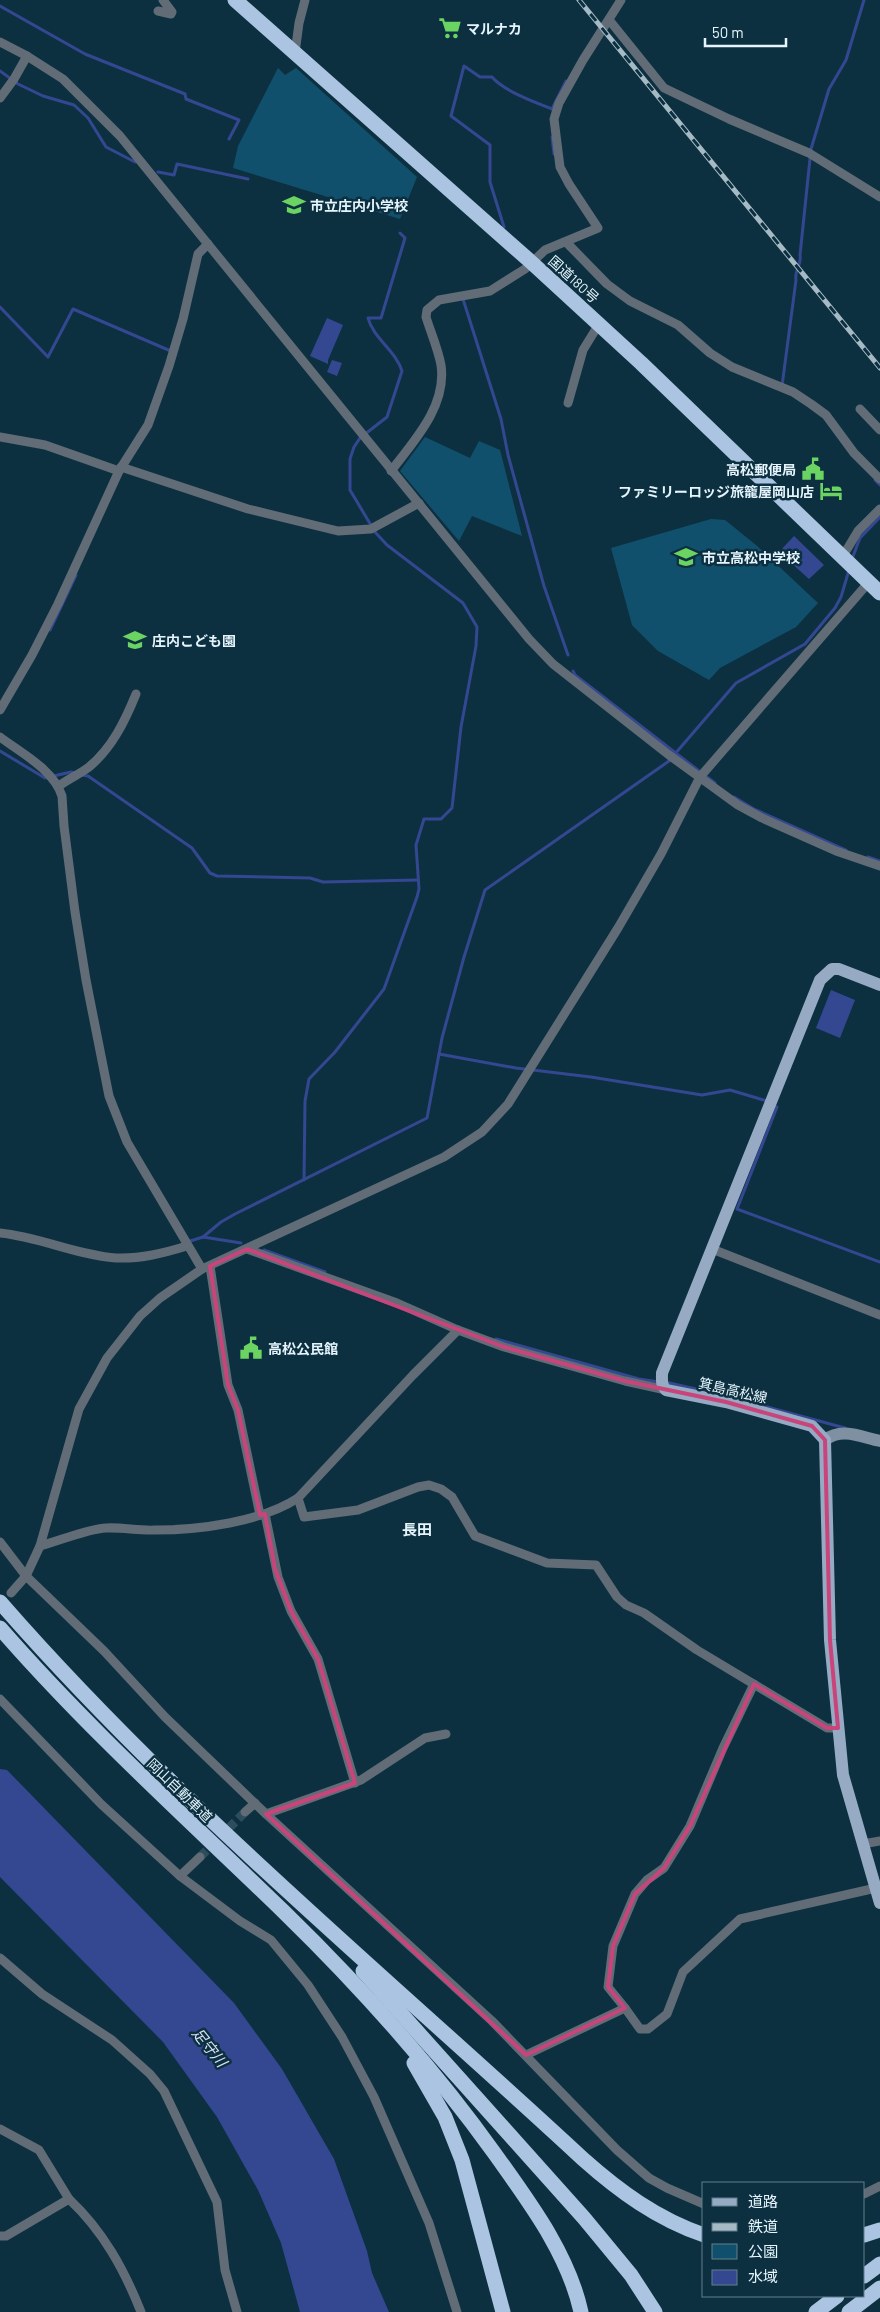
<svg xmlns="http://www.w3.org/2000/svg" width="880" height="2312" font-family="Barlow,'Noto Sans JP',sans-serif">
	<rect width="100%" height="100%" fill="#0c3040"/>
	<g fill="#11506c">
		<path d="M278,68L285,75L296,68L417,177L400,219L233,168L238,146Z"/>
		<path d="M425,437L470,458L479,441L500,450L522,536L472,516L459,541L400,471Z"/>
		<path d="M711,519L725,520L756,545L818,603L796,627L720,668L709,680L658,651L632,625L611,548Z"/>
	</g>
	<g fill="#344791">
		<path d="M327,318L343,325L328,360V364L310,356Z"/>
		<path d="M332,360L342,363L337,376L327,372Z"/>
		<path d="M794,536L824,565L809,579L779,552Z"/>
		<path d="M831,990L855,1000L840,1038L816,1028Z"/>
		<path d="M0,1769L7,1770L234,2003L282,2069L334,2159L367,2251L372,2273L389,2312H300L281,2243L258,2190L217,2117L163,2042L0,1877Z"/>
	</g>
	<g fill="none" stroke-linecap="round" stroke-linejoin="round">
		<g stroke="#344791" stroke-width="3">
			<path d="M0,6L85,54L185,94L186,99L239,120L229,139"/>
			<path d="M0,71L18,84L43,96L74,105L88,118L106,147L135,162"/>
			<path d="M552,109L566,81"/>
			<path d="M552,137L554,154"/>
			<path d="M158,172L174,175L177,164L248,179"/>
			<path d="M504,227L490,182V145L451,116L464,66L480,77H492C504,91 534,102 552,109"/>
			<path d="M463,299L501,419L508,455L544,586L568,655"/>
			<path d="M0,307L48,357L73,309L173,352"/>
			<path d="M782,386L796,280C794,270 802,265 800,255L811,149L829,89L846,60L864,0"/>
			<path d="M875,480L880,485"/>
			<path d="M852,559L860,538L880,517"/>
			<path d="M50,630L76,575"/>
			<path d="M573,671L575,675L699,771"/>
			<path d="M0,751L45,778L71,772L76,773"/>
			<path d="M674,755L736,683L805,644L835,608L841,597L849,570"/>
			<path d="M82,775L88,776L192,848L210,873L217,876L310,878L323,882L418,880"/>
			<path d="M707,777L715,783"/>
			<path d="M734,797L754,809L846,850"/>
			<path d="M868,857L880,861"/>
			<path d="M439,1054L516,1068L591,1077L702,1095L730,1090L767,1101"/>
			<path d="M775,1106L777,1107L737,1209L880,1262"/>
			<path d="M304,1180L305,1101L309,1079L335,1052L384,989L417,897L419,889L416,845L424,819H441L452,808L461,727L476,646L477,627L463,603L387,545L375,532L350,490V459L354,447L360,438L387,417L402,371C396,351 373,338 368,318H381L405,238L400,233"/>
			<path d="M203,1237L221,1222L235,1214L427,1118L442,1038L464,957L485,890L669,761"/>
			<path d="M187,1242L203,1237L241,1243"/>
			<path d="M264,1250L325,1272"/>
			<path d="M496,1339L639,1379L659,1382"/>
			<path d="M665,1382L727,1396L845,1428"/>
		</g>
		<path stroke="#2d4d5c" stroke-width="9" stroke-dasharray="9 4.5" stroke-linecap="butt" d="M200,1857L245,1812"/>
		<g stroke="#616c77" stroke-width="9">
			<path d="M158,11L171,14L172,12L163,0"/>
			<path d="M610,21L664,88L729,119L809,153L880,197"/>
			<path d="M0,42L27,56L63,79L120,136L529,639L553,664L669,755L738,805L762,818L836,851L880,866"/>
			<path d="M295,53L299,23L305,0"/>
			<path d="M0,98L14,79L27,56"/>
			<path d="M567,243L607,284L630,301L678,325L710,353L732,367L793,392L811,404L826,415L854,453L880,479"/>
			<path d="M568,403L583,350L599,324"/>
			<path d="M860,409L880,430"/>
			<path d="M0,437L45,445L119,471"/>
			<path d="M121,467L248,509L338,531L371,529L419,503"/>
			<path d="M391,471C414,441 447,406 441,365C438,349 431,333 426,317L427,310L439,300L490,291L525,269L545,250L598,228L569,184L560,167L554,119L559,103L583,60L621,0"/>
			<path d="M843,556L858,531L880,509"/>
			<path d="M0,710L32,655L58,604L119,471L148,425L169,366L183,319L198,254L208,244"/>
			<path d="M0,737C21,753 53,769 62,796L64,826L75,912L86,980L109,1096L127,1142L202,1269"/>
			<path d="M59,786C68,779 80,774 89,767C112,748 125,721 136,694"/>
			<path d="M0,1233C40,1237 76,1255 116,1258C141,1259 164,1253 187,1246"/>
			<path d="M247,1249L397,1303L458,1330L504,1347L625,1381L666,1390"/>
			<path d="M712,1249L880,1315"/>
			<path d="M210,1266L228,1385L238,1410L260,1515"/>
			<path d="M298,1498L304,1517L358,1510L418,1487L429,1485L441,1489L452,1497L475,1536L547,1563L596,1565L617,1597L626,1605L644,1613L697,1650L827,1728H838"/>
			<path d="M265,1514L278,1577L291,1611L318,1659L355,1783"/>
			<path d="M0,1542L26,1576L104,1651L165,1717L266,1814L492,2021L617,2150L649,2178L667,2188L704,2204"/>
			<path d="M40,1546C59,1541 87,1529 106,1528C122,1527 139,1531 155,1530C200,1530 261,1522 298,1498L413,1375L458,1330"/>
			<path d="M11,1593L26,1576L40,1546L79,1409L107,1358L140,1316L160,1298L202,1269L444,1157L482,1132L508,1104L618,928L661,854L700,777L869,582"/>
			<path d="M0,1699L101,1804L180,1876L240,1921L271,1940L308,1985L342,2037L374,2097L429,2223L457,2312"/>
			<path d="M245,1812L255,1803"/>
			<path d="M266,1814L361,1780L425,1738L446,1734"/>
			<path d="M863,1844L880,1841"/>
			<path d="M180,1876L200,1857"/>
			<path d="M0,1958L42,1994L112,2040L150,2074L164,2091L217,2202L225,2270L237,2312"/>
			<path d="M625,2008L640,2029H648L667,2014L683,1972L740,1919L876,1888"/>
			<path d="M526,2055L625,2008L608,1987L613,1946L635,1894L647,1880L664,1868L690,1826L723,1748L754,1684"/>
			<path d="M0,2129L39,2150L69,2199"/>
			<path d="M864,2194L880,2186"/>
			<path d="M0,2236H6L69,2199C103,2231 124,2269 141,2312"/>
		</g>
		<path stroke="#7f90a2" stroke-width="12" d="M825,1440C842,1427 861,1437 880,1441"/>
		<path stroke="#96abc3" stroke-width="12" d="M880,985L839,969H832L820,980L662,1373C662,1380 661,1385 666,1390L726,1402L812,1426L825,1440L830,1640L843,1775L880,1903"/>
		<g stroke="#aac4e1" stroke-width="15">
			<path d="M235,0L531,262L641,363L880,593"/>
			<path d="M0,1602C176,1804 387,1977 583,2159C619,2191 657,2219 704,2235"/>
			<path d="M0,1628C88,1729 187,1818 283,1911C360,1986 432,2066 495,2154C529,2202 568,2253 581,2312"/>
			<path d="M363,1971L584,2218L631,2275L655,2312"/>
			<path d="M414,2063L445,2117L462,2160L503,2312"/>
			<path d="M864,2235L880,2230"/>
			<path d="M864,2276L880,2264"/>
			<path d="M816,2312L837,2296"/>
			<path d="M849,2312L880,2288"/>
		</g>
		<defs>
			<path id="rail" d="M579,0L880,368"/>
		</defs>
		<use href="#rail" stroke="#a5bac5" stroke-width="5"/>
		<use href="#rail" stroke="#0c3040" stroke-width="3" stroke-dasharray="9" stroke-linecap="butt"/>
	</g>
	<path fill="none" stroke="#c9447b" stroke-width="4" stroke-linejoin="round" d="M247,1249L504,1347L625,1381L726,1402L812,1426L825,1440L830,1640L838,1728H827L754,1684L690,1826L664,1868L635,1894L613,1946L608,1987L625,2008L526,2055L266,1814L355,1783L318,1659L291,1611L275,1569L265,1514L260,1515L238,1410L228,1385L210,1266Z"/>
	<defs>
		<symbol id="supermarket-bare" viewBox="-9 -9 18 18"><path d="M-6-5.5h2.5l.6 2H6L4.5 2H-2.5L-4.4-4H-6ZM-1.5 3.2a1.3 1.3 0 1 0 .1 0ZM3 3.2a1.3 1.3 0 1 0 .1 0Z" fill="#6bd362" stroke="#0c3040" stroke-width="2.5" paint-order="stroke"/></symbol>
		<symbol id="school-bare" viewBox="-9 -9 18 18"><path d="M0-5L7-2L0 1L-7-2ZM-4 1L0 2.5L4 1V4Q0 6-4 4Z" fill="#6bd362" stroke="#0c3040" stroke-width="2.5" paint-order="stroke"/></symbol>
		<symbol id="civic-bare" viewBox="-9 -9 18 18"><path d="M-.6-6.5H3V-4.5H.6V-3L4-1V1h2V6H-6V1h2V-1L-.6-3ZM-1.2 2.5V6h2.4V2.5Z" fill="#6bd362" stroke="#0c3040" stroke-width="2.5" paint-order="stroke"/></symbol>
		<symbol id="hotel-bare" viewBox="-9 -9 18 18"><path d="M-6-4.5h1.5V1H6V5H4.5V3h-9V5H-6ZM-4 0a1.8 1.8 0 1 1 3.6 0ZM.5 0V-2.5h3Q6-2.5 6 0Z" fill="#6bd362" stroke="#0c3040" stroke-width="2.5" paint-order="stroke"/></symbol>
	</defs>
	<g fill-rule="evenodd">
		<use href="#supermarket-bare" x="434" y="12" width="32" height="32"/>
		<use href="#school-bare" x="278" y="189" width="32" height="32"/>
		<use href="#civic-bare" x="797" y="453" width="32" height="32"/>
		<use href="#hotel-bare" x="815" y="475" width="32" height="32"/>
		<use href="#school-bare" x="670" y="541" width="32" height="32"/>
		<use href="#school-bare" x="119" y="624" width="32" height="32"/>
		<use href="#civic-bare" x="235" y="1332" width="32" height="32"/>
	</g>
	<g text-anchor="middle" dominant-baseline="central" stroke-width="5" stroke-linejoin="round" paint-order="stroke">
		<g font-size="14" font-weight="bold" fill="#e5f4fd" stroke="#0c3040" text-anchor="start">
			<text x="466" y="28">マルナカ</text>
			<text x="310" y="205">市立庄内小学校</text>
			<text x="796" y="469" text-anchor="end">高松郵便局</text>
			<text x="814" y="491" text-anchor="end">ファミリーロッジ旅籠屋岡山店</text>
			<text x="702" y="557">市立高松中学校</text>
			<text x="152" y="640">庄内こども園</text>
			<text x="268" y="1348">高松公民館</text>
		</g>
		<g font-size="14" fill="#e5f4fd" stroke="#0c3040">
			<text transform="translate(574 279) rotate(42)">国道180号</text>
			<text transform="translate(733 1390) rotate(13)">箕島高松線</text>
			<text transform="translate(180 1790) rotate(44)">岡山自動車道</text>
		</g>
		<g font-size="15" font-weight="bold" fill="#e5f4fd" stroke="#0c3040">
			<text x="417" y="1529">長田</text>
		</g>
		<g font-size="15" font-style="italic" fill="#d9e1f6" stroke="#0c3040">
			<text transform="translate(210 2047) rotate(51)">足守川</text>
		</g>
	</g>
	<rect x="702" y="2182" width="162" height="115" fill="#0c3040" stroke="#637e8c"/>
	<rect x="712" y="2198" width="25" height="8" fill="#96abc3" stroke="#637e8c"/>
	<text x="748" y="2207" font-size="15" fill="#e5f4fd">道路</text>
	<rect x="712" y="2223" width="25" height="8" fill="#a5bac5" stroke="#637e8c"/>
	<text x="748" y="2232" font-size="15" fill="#e5f4fd">鉄道</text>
	<rect x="712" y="2244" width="25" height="15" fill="#11506c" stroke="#637e8c"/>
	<text x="748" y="2257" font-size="15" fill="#e5f4fd">公園</text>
	<rect x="712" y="2270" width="25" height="15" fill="#344791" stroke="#637e8c"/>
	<text x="748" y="2282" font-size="15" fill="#e5f4fd">水域</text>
	<path d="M705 38v8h81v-8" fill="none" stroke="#e5f4fd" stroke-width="2.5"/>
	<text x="712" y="38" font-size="15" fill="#e5f4fd" stroke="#0c3040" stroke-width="4" paint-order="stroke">50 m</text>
</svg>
